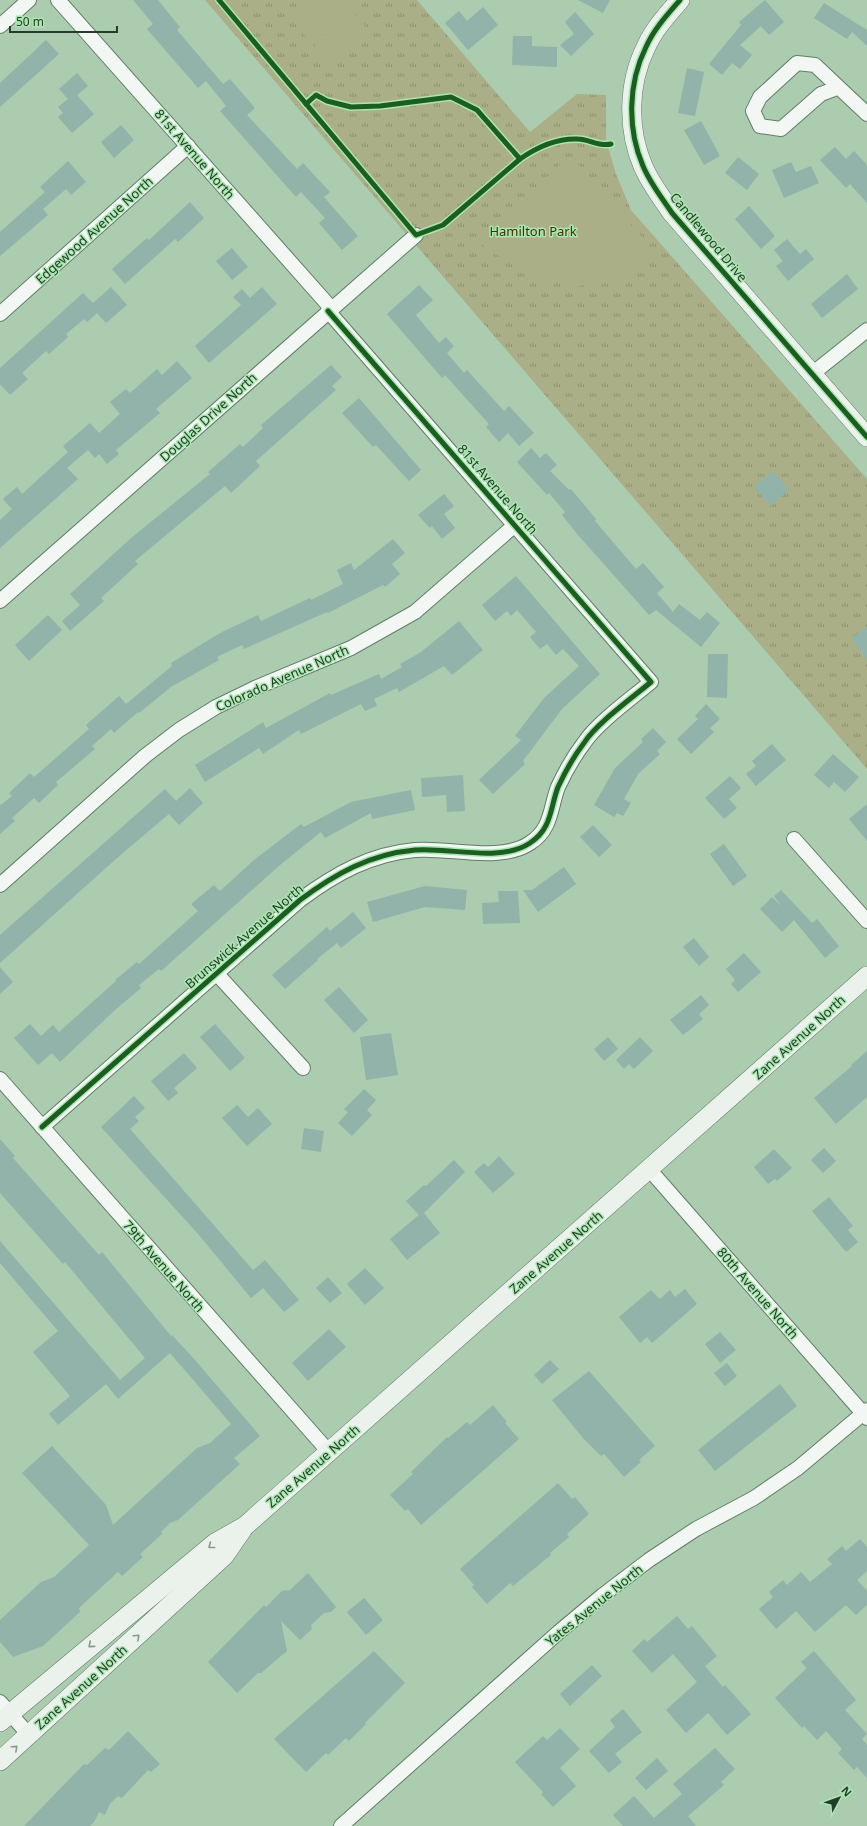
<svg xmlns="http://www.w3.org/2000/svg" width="867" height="1826" font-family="'Noto Sans',sans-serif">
	<defs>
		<pattern id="grass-tufts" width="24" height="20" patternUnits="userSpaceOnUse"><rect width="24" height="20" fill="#abaf87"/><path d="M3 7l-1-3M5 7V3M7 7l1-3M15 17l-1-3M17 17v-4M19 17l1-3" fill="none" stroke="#8b906e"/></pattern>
	</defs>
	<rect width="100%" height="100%" fill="#abccaf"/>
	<path fill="url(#grass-tufts)" d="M205,0H417L530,132L577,94L606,95V140L616,174L631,210L867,479V769Z"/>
	<g fill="#abaf87">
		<path d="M318,0H342L347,6L308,40L293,21Z"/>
		<path d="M353,12L368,30L329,63L314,45Z"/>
		<path d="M576,162L654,251L617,280L575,287L523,272L476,241L562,163Z"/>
	</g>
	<g fill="#91b3a9">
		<path d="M133,0H158L180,27L177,30L223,84L230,79L255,108L247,115L297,169L303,163L330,192L324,197L358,236L342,250L319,223L325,218L301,192L296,197L220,111L226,106L206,81L198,88L147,29L153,24Z"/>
		<path d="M578,0H610L603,13Z"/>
		<path d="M765,0L784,22L769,35L761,26L740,45L752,55L740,69L732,63L722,75L709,64L741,25L739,22Z"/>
		<path d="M824,3L867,30V46L852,32L847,39L814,18Z"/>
		<path d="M483,7L498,25L468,50L445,23L459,11L467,21Z"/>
		<path d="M575,12L594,34L571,56L560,45L574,34L565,22Z"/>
		<path d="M513,36H532V46L557,47V67L512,65Z"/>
		<path d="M46,40L59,54L0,107V83Z"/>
		<path d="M687,68L704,72L695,116L678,113Z"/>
		<path d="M77,73L88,86L77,95L94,114L72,133L58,117L63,113L58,107L68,99L59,89Z"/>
		<path d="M701,121L720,156L704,165L684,130Z"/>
		<path d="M121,125L134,140L114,158L101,142Z"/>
		<path d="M835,147L846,159L854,151L867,165V203L850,184L846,188L820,160Z"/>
		<path d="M738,157L759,174L747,190L725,173Z"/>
		<path d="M68,161L86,182L71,195L66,189L43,209L48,215L0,256V232L45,192L40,187Z"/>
		<path d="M791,162L796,172L811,166L819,183L784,198L772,170Z"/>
		<path d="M190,202L204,218L178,242L175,239L125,284L112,269L147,238L149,240Z"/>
		<path d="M749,206L775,236L761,249L735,219Z"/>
		<path d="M787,239L800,254L806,249L814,259L788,281L776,266L783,261L774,250Z"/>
		<path d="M232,248L248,267L232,280L216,261Z"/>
		<path d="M847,274L858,289L822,318L811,304Z"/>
		<path d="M419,285L433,300L416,315L439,343L446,337L454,346L447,353L464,373L467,370L504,411L509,406L534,433L519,446L508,433L499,442L486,427L489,424L445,375L442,378L387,314Z"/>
		<path d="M111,287L127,305L106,323L97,313L87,322L84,319L66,334L68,337L49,354L46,351L22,373L28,379L10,395L0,384V368L83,293L93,303Z"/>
		<path d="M262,287L277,304L209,363L195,346L241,305L233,297L242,289L250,298Z"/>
		<path d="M177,361L192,378L156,409L160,413L116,450L119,454L107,464L99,454L95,458L88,450L67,468L78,479L0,548V520L12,509L3,499L17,487L22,494L68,452L63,446L90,423L99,433L120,414L110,402L126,389L130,393L157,369L162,375Z"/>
		<path d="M331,365L342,377L332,386L336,390L256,461L260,466L231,493L225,486L135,561L138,564L101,598L104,601L70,631L62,621L80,605L70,594L131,538L210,474L208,472L240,444L243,447L263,428L261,425Z"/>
		<path d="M359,398L421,470L409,481L376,445L373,447L342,413Z"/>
		<path d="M531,448L540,458L546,453L557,465L550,471L569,490L571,489L596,519L595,521L636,569L643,563L664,587L657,593L673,612L679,604L700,620L707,612L720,623L701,647L656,610L649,615L578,535L562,515L565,512L549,493L547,495L517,462Z"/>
		<path d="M773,471L789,490L770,506L754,487Z"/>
		<path d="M444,494L454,506L444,514L455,528L442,539L432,526L430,528L418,515Z"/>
		<path d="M393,539L405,553L392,564L400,574L385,587L383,585L328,613L327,612L244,649L242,645L217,657L219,660L171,687L139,713L138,712L114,733L111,729L92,746L95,749L56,782L58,785L39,803L34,798L12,818L15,821L0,834V804L1,805L12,796L9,793L30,773L34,777L89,729L86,725L119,696L126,704L172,666L171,663L220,633L258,615L261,621L310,598L311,600L343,584L337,570L351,563L354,570Z"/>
		<path d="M516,576L600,674L562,709L523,761L525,764L493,794L479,780L521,740L515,736L544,698L579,666L563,649L556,655L547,644L540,649L530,637L536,632L517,610L511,616L507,611L495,621L482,605Z"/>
		<path d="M48,615L62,630L29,661L15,645Z"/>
		<path d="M459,621L483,650L452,675L444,666L399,692L397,688L374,699L377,706L365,711L361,704L301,734L299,730L263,754L259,748L205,782L195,765L263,722L266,728L330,693L331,695L379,674L381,679L402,667L400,664L421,652Z"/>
		<path d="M867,627V660L851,638Z"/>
		<path d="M708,654H728L727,698L707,697Z"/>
		<path d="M706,704L720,719L710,728L714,732L691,754L677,739L698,719L695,716Z"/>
		<path d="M653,728L666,742L657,751L660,754L638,774L624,799L631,803L623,816L617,813L614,817L594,805L615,768L643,742L641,739Z"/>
		<path d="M772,744L786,760L756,786L746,774L756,766L752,761Z"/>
		<path d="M833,754L859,777L845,792L834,782L829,788L814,775Z"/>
		<path d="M463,775L465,811L447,812L446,795L422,797L421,778Z"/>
		<path d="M730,776L741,788L729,799L737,808L724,819L705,798Z"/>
		<path d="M190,788L203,803L179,825L169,814L117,858L0,963V935L165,789L176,801Z"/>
		<path d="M411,790L415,810L372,819L371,813L325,838L321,832L280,865L161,971L159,969L139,985L141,988L115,1010L60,1062L52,1053L38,1065L14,1038L30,1024L41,1036L53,1025L59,1032L116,981L115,980L137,962L139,964L198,911L191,904L214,885L220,891L254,860L301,824L304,827L351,802Z"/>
		<path d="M867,804V841L849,819Z"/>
		<path d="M593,825L612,845L599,857L580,837Z"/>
		<path d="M724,844L747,876L733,886L710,854Z"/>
		<path d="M564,867L576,884L538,912L523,890H532Z"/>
		<path d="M425,886L467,890L465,910L425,907L373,922L367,902Z"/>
		<path d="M781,890L812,923L817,919L839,946L825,958L794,920L782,932L760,909L772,897L781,906L774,896Z"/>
		<path d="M498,891H518L520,923L483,924L482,903L499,902Z"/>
		<path d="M353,912L366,928L341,948L337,943L317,959L318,960L285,989L272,975L327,927L330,931Z"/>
		<path d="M694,938L709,957L699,966L683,947Z"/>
		<path d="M744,953L761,972L738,992L731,984L735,980L726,969Z"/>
		<path d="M0,967L13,982L0,994Z"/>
		<path d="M339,987L368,1020L354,1033L324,1000Z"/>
		<path d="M701,995L709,1005L699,1014L703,1019L683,1035L670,1020Z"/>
		<path d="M215,1024L245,1058L230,1071L200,1037Z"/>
		<path d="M391,1033L398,1075L366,1080L360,1037Z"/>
		<path d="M608,1037L618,1049L604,1061L594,1049Z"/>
		<path d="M640,1037L653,1051L634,1069L629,1064L624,1069L616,1060Z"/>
		<path d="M867,1051V1097L836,1124L814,1098L852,1066L851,1065Z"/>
		<path d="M184,1053L197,1068L174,1088L178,1093L168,1101L151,1081Z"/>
		<path d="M364,1089L376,1100L367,1110L372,1115L352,1136L338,1123L348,1112L344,1109Z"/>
		<path d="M134,1096L145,1108L135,1117L139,1121L130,1129L253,1270L265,1260L299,1300L284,1312L263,1288L251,1298L199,1235L101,1127Z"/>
		<path d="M237,1105L248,1117L258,1108L272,1124L247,1146L222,1118Z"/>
		<path d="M304,1128L324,1131L321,1152L301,1149Z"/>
		<path d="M0,1139L15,1156L13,1158L99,1255L102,1252L171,1336L172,1335L195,1360L260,1436L234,1458L240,1464L178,1520L170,1523L161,1532L162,1534L140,1554L143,1557L122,1576L118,1572L79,1608L80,1612L43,1646L13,1657L0,1642V1620L41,1582L54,1577L89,1545L22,1473L52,1446L106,1505L113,1525L197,1448L210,1443L231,1424L170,1353L118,1399L106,1384L58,1425L49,1414L70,1396L33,1352L58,1331L0,1263V1241L120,1380L145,1358L65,1262L63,1264L0,1193Z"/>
		<path d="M824,1148L836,1161L823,1173L811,1160Z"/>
		<path d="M774,1149L792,1168L777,1181L775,1179L768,1184L754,1167Z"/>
		<path d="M499,1156L515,1174L493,1193L474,1172L484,1163L488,1167Z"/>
		<path d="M454,1160L465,1172L424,1213L440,1233L407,1260L390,1239L419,1215L406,1201L424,1185L426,1186Z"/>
		<path d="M829,1197L853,1226L848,1230L858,1242L846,1252L812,1211Z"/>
		<path d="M365,1268L384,1288L365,1305L347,1284Z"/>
		<path d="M328,1277L342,1293L330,1303L316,1288Z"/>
		<path d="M685,1289L697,1304L652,1343L647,1337L640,1343L619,1317L651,1290L660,1299L670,1290L675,1297Z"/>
		<path d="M329,1329L346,1347L308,1381L292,1363Z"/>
		<path d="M720,1332L736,1350L720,1363L705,1344Z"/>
		<path d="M550,1360L559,1369L542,1384L534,1375Z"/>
		<path d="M727,1363L737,1376L725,1386L714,1373Z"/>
		<path d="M589,1371L655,1446L639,1460L641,1462L624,1477L604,1454L601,1456L583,1438L552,1400Z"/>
		<path d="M780,1384L797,1406L715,1471L698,1450Z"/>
		<path d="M493,1405L507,1422L505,1423L519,1439L421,1525L408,1509L405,1511L390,1495L413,1474L411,1472L447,1437L448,1438L467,1422L470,1425Z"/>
		<path d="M558,1483L572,1499L575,1497L589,1514L567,1534L569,1537L550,1553L551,1555L513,1586L510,1583L487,1604L472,1587L474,1585L460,1569Z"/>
		<path d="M860,1539L867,1547V1571L857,1580L867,1591V1605L856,1615L846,1605L815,1632L796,1611L776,1629L759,1609L773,1597L769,1592L783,1580L787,1585L801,1572L810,1582L832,1564L827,1559L842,1546L846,1551Z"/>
		<path d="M308,1573L336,1607L331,1612L324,1613L311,1625L312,1629L300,1640L281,1621L287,1651L261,1673H258L237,1693L208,1662L264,1605L266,1607L282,1591L290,1590Z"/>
		<path d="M364,1598L383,1620L366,1635L347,1612Z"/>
		<path d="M677,1616L688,1629L692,1626L717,1656L705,1666L723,1687L725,1685L751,1714L727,1735L708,1713L686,1733L666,1710L697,1682L673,1654L652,1673L632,1651L644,1639L647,1642Z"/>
		<path d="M374,1651L405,1683L365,1723L366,1724L349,1741L346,1738L328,1755L326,1753L306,1772L274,1739Z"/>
		<path d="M814,1651L856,1700L845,1710L867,1734L862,1739L867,1745V1778L857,1767L854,1770L838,1753L842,1749L826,1731L817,1740L804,1726L802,1728L775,1698L807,1668L801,1662Z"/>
		<path d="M592,1665L602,1676L570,1706L560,1694Z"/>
		<path d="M623,1709L642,1732L615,1754L622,1762L609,1773L589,1751L615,1727L610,1720Z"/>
		<path d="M560,1728L580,1749L560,1768L576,1786L553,1807L541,1794L543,1792L515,1762L543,1736L547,1740Z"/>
		<path d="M128,1731L160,1764L151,1772L148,1770L122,1798L118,1796L110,1804L105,1815L99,1812L94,1822L90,1826H24L84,1764L87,1765L105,1748L109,1750Z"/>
		<path d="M715,1748L735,1769L721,1782L724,1785L688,1816L696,1826H623L613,1815L634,1796L654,1818L682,1794L673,1784Z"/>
		<path d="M657,1758L668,1771L646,1790L635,1778Z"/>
	</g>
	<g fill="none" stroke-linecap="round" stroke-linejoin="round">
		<defs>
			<g id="street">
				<path d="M58,0L331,308"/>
				<path d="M0,26L29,0"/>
				<path d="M837,88L821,94L781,129L760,126L753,111L760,97L797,63L815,65L867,114"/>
				<path d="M0,314L188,146"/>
				<path d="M812,374L867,330"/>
				<path d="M0,601L416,235"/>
				<path d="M794,839L867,921"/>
				<path d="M0,885L145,756L179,730L216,707L255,688L351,648L415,612L515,525"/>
				<path d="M217,974L303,1068"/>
				<path d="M0,1079L329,1452"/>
				<path d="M42,1127L300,900C335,874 370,854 415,850C450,847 500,863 530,843C552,829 550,808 558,787C565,772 574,756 584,743C597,723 632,698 651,682L328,311"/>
				<path d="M649,1169L867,1418"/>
				<path d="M0,1702L29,1735"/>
				<path d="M341,1826L560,1631L603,1595L649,1560L696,1529L754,1498L798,1468L867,1410"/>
			</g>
			<g id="secondary">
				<path d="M680,0C667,15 654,29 646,47C628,83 627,129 643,166C650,183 662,198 672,213L867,437"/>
				<path d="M0,1722L215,1543L245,1526L867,976"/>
				<path d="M0,1761L224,1556L242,1530"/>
			</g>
		</defs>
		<use href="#street" stroke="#637d68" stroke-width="16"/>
		<use href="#secondary" stroke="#637d68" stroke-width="20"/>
		<use href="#street" stroke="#f2f7f3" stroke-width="14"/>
		<use href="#secondary" stroke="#ebf2ec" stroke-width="19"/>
		<defs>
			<g id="cycleway">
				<path d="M219,0L416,235L443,225L520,159"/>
				<path d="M680,0C667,15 654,29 646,47C628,83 627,129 643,166C650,183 662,198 672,213L867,437"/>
				<path d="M306,104L316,95L327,101L351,107L380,106L451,97L477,110L520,159C537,147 556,138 578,139C589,139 599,147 611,144"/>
				<path d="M42,1127L300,900C335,874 370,854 415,850C450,847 500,863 530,843C552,829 550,808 558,787C565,772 574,756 584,743C597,723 632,698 651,682L328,311"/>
			</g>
		</defs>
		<use href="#cycleway" stroke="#aae6b1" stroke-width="8"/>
		<use href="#cycleway" stroke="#1b5e20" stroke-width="5"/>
	</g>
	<defs><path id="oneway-chevron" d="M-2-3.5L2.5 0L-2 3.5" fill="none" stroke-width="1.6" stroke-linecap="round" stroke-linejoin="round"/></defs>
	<g stroke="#88988a">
		<use href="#oneway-chevron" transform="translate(211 1546) rotate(142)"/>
		<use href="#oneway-chevron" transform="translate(137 1637) rotate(-43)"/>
		<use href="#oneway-chevron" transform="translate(91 1645) rotate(140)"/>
		<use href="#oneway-chevron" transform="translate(15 1748) rotate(-42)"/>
	</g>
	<g text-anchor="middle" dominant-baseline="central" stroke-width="3" stroke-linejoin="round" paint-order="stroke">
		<g font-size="13" fill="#253d28" stroke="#aae6b1">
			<text transform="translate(195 154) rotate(49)">81st Avenue North</text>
			<text transform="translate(94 230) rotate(-42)">Edgewood Avenue North</text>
			<text transform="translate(709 237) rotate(50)">Candlewood Drive</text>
			<text transform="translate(208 417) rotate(-42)">Douglas Drive North</text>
			<text transform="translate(498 489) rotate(49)">81st Avenue North</text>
			<text transform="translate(282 678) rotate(-24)">Colorado Avenue North</text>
			<text transform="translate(244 936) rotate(-41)">Brunswick Avenue North</text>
			<text transform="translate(799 1037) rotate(-42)">Zane Avenue North</text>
			<text transform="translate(556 1252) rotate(-41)">Zane Avenue North</text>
			<text transform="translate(164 1266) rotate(49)">79th Avenue North</text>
			<text transform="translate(758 1293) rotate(49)">80th Avenue North</text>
			<text transform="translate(313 1466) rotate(-41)">Zane Avenue North</text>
			<text transform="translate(594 1605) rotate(-39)">Yates Avenue North</text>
			<text transform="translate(81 1687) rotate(-42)">Zane Avenue North</text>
		</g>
		<g font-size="13" fill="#423100" stroke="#aae6b1">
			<text x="533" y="231">Hamilton Park</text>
		</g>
	</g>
	<g transform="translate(839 1798) rotate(49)" stroke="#aae6b1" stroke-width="3" paint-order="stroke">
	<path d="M0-3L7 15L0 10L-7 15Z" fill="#253d28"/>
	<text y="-6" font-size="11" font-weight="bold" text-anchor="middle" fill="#253d28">N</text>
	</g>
	<path d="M10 26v6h107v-6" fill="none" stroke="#253d28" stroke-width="2"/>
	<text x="16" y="26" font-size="12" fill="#253d28" stroke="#aae6b1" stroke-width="3" paint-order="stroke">50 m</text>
</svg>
